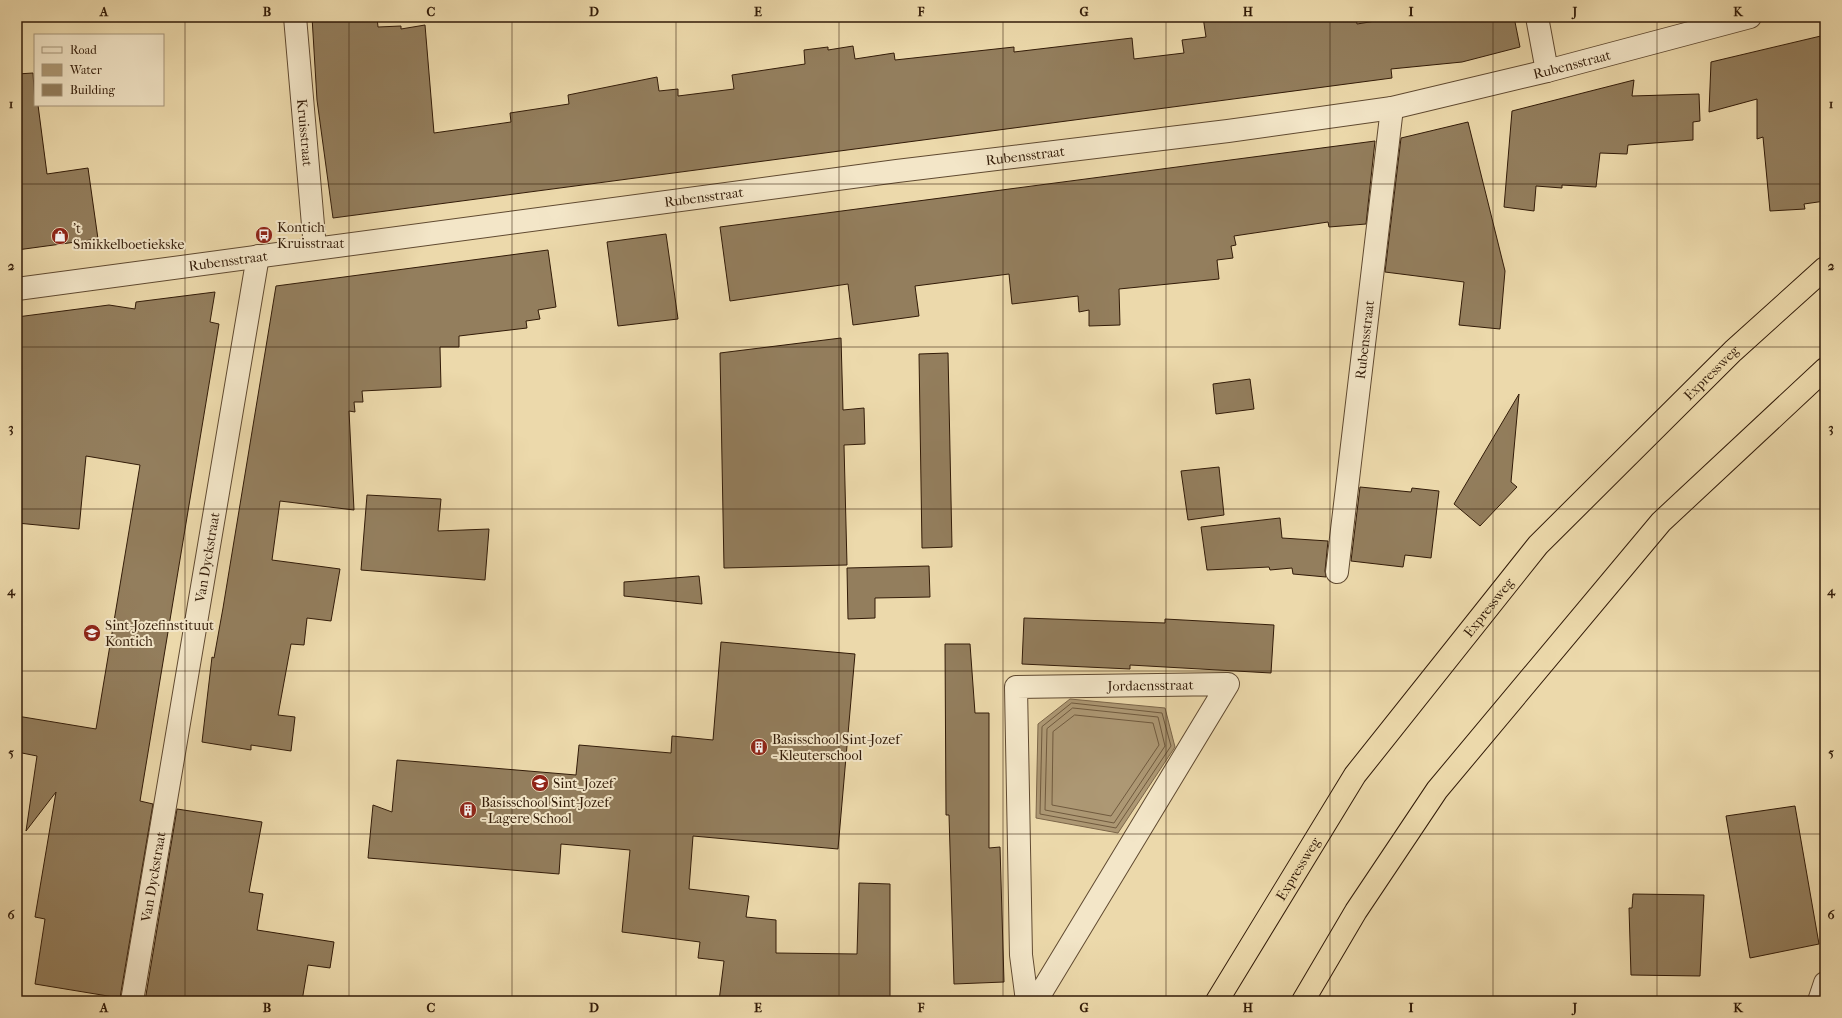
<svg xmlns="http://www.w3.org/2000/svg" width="1842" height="1018" font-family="'IM FELL French Canon',serif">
	<rect width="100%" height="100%" fill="#ecd9ab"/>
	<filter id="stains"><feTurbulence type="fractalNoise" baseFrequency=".005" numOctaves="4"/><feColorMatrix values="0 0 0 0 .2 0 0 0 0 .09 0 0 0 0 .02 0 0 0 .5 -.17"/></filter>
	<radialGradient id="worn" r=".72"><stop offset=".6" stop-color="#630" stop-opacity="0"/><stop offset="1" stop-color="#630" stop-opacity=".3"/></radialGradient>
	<path fill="#ad9874" stroke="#7c6649" d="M1070,699L1165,708L1175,747L1118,833L1036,818L1038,724Z"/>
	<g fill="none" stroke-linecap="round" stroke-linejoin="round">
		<g stroke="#705a3e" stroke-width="1">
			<path d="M1072,703L1162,713L1171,746L1116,828L1040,814L1042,727Z"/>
			<path d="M1073,708L1158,717L1165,746L1114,823L1045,810L1047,729Z"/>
			<path d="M1075,715L1153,723L1159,745L1111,816L1052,805L1053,732Z"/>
		</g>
	</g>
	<g fill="#937e5d" stroke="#321b08">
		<path d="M312,17H377L378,27L401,26V29L425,25L434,133L511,122L510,113L569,104L568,95L657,77L659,91L678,89V96L734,89L732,75L805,64L804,50L828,47V50L853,46L855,59L894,53L895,60L1014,47V52L1132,38L1134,59L1184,53L1182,40L1206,37L1203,17H1356L1357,24L1400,17H1514L1520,47L1462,62L1391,69L1392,78L333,218L317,100Z"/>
		<path d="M1825,35V201L1804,204L1805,209L1770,211L1763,137L1757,139V99L1709,112L1711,62Z"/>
		<path d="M33,73L35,105H38L47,174L88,168L98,239L17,250V74Z"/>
		<path d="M1634,80L1632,96L1699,94L1700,121L1693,122V140L1628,145L1627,154L1600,153L1596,187L1562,185V188L1536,186L1534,211L1504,207L1512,111Z"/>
		<path d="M1468,122L1505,271L1500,329L1459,325L1464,282L1385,272L1401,138Z"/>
		<path d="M1375,141L1366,224L1329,227L1328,222L1234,236L1236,245L1231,246L1233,258L1217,260L1219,279L1119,289L1120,325L1089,326V310L1079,312L1078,296L1012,304L1009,274L915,286L919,316L853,325L848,284L730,301L720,227Z"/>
		<path d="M666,234L678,319L618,326L607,242Z"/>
		<path d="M548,250L556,307L538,310L540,319L526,321L527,328L459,336V347H440L441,387L362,391L363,402H354L355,412L349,411L354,510L280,501L272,560L340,569L331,621L307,618L304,645L291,644L278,715L295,717L291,751L251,745V750L202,742L212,657L214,658L223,608L276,286Z"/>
		<path d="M215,292L210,322L219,324L140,801L153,804L120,998L35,984L45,919L35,917L56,792L26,831L37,756L17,752V716L96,729L140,465L86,456L79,529L17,523V317L109,305L135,309L136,302Z"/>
		<path d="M841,338L843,410L864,408L865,444L844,445L847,565L724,568L720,353Z"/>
		<path d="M948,353L952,547L922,548L919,354Z"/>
		<path d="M1250,379L1254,409L1216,414L1213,384Z"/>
		<path d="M1519,394L1511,482L1517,487L1480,526L1454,504Z"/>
		<path d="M1219,467L1224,515L1188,520L1181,471Z"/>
		<path d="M1360,487L1411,492L1412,488L1439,491L1431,558L1405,555L1403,567L1351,561Z"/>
		<path d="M367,495L441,499L438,531L489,529L485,580L361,570Z"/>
		<path d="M1280,518L1282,538L1328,541L1325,571L1326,577L1293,574L1292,568L1270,570L1269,567L1207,570L1201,527Z"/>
		<path d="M929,566L930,597L875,598V618L848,619L847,568Z"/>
		<path d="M699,576L702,604L624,596V582Z"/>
		<path d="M1024,618L1165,623V619L1274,625L1271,673L1130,665V669L1022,664Z"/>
		<path d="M721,642L855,654L838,849L693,836L689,889L749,896L746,917L776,920V953L857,954L859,883L890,884V1001H719L724,961L698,958L700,942L622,932L630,850L561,844L559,874L368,858L373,805L392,812L397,760L576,775L579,745L671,753L672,736L713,740Z"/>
		<path d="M945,644H970L975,713H989V848L1000,847L1004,982L954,984L949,815H946Z"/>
		<path d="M1795,806L1819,944L1750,958L1726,816Z"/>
		<path d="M177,809L262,822L249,892L263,894L257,930L334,942L330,968L308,965L302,1001H145Z"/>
		<path d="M1633,894L1704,895L1700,976L1631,975L1629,908H1632Z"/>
	</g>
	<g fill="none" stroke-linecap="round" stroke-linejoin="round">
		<defs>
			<g id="street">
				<path id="s1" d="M295,17L315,248"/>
				<path d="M1537,17L1547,71"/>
				<path id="s2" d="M17,289L897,171L1228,131L1392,108L1547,71L1750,17"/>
				<path id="s3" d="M1337,572L1392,108"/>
				<path id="s4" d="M132,1001L258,256"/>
				<path id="s5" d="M1027,1001L1021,955L1016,687L1228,684L1036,1001"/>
				<path d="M1819,1001L1825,983"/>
			</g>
			<g id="highway">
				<path id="s6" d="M1217,1001L1355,775L1538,545L1733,351L1825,268"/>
				<path d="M1303,1001L1356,911L1437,790L1661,522L1825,369"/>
			</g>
		</defs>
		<use href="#street" stroke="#604a31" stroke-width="24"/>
		<use href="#highway" stroke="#321b08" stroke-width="24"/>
		<use href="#street" stroke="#f3e6c8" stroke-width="22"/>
		<use href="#highway" stroke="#ecd9ab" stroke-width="22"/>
	</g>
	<path fill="none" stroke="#321b08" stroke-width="1" stroke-opacity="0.55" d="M185,17V1001M349,17V1001M512,17V1001M676,17V1001M839,17V1001M1003,17V1001M1166,17V1001M1330,17V1001M1493,17V1001M1657,17V1001M17,184H1825M17,347H1825M17,509H1825M17,671H1825M17,834H1825"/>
	<defs>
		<symbol id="bus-disc" viewBox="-11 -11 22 22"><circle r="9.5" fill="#8f2418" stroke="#f3e6c8"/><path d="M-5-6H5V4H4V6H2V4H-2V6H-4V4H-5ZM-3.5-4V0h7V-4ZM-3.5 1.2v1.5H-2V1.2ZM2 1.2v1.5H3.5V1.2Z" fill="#fff"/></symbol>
		<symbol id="shop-disc" viewBox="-11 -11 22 22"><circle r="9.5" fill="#8f2418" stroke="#f3e6c8"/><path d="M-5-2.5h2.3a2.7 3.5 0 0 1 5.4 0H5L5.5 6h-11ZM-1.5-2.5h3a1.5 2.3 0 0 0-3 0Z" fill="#fff"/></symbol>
		<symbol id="school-disc" viewBox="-11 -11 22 22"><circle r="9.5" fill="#8f2418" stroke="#f3e6c8"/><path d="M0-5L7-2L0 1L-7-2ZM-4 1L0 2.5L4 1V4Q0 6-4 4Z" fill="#fff"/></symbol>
		<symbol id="building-disc" viewBox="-11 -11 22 22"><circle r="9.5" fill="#8f2418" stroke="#f3e6c8"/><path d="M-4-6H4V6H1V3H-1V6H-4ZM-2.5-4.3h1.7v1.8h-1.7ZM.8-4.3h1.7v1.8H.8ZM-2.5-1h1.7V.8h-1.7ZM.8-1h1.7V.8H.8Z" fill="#fff"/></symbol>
	</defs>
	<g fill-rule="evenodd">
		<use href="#bus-disc" x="254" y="225" width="20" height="20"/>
		<use href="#shop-disc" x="50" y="226" width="20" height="20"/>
		<use href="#school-disc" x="82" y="623" width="20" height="20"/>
		<use href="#building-disc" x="749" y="737" width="20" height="20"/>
		<use href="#school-disc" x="530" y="773" width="20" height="20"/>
		<use href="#building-disc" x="458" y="800" width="20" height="20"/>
	</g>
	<g text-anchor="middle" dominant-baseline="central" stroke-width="4" stroke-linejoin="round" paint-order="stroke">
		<g font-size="14" fill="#321b08" stroke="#f3e6c8">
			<text stroke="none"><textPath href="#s2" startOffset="1572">Rubensstraat</textPath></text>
			<text stroke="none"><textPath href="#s1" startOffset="116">Kruisstraat</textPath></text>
			<text stroke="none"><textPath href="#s2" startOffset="1017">Rubensstraat</textPath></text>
			<text stroke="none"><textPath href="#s2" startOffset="693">Rubensstraat</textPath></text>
			<text stroke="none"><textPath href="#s2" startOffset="213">Rubensstraat</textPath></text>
			<text stroke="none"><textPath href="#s3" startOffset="234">Rubensstraat</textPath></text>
			<text stroke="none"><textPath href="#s6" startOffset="803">Expressweg</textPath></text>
			<text stroke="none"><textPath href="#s4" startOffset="450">Van Dyckstraat</textPath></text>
			<text stroke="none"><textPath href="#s6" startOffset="479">Expressweg</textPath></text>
			<text stroke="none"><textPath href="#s5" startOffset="449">Jordaensstraat</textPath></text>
			<text stroke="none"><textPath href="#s6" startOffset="155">Expressweg</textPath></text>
			<text stroke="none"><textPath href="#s4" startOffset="126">Van Dyckstraat</textPath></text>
		</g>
		<g font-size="14" fill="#321b08" stroke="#f3e6c8" text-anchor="start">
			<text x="277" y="227">Kontich<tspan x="277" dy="16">Kruisstraat</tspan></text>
			<text x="73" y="228">'t<tspan x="73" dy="16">Smikkelboetiekske</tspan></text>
			<text x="105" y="625">Sint-Jozefinstituut<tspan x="105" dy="16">Kontich</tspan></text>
			<text x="772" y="739">Basisschool Sint-Jozef<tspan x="772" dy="16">- Kleuterschool</tspan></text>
			<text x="553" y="783">Sint_Jozef</text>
			<text x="481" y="802">Basisschool Sint-Jozef<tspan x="481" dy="16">- Lagere School</tspan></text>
		</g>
	</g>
	<rect width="1842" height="1018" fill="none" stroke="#ecd9ab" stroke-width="44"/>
	<rect x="34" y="34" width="130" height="72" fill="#f3e6c8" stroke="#a6957b"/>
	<rect x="42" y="47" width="20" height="6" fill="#f3e6c8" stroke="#a6957b"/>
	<text x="70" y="54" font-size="12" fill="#321b08">Road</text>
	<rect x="42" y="64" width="20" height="12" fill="#ad9874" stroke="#a6957b"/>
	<text x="70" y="74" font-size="12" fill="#321b08">Water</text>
	<rect x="42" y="84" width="20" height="12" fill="#937e5d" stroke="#a6957b"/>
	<text x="70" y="94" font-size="12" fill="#321b08">Building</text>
	<rect x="22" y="22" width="1798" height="974" fill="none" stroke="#321b08" stroke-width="1.5"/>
	<g font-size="13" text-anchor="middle" font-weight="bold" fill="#321b08">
		<text x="104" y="16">A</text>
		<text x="267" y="16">B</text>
		<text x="431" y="16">C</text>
		<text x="594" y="16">D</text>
		<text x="758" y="16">E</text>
		<text x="921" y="16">F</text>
		<text x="1084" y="16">G</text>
		<text x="1248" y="16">H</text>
		<text x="1411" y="16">I</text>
		<text x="1575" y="16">J</text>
		<text x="1738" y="16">K</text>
		<text x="11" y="108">1</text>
		<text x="1831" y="108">1</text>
		<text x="11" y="270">2</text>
		<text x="1831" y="270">2</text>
		<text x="11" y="432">3</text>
		<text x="1831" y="432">3</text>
		<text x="11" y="595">4</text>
		<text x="1831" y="595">4</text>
		<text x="11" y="757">5</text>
		<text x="1831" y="757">5</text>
		<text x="11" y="919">6</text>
		<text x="1831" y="919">6</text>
		<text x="104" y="1012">A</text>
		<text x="267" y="1012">B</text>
		<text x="431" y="1012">C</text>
		<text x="594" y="1012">D</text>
		<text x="758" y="1012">E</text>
		<text x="921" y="1012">F</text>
		<text x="1084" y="1012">G</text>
		<text x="1248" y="1012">H</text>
		<text x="1411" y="1012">I</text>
		<text x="1575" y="1012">J</text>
		<text x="1738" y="1012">K</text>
	</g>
	<rect width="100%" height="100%" filter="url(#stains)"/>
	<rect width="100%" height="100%" fill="url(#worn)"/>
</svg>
